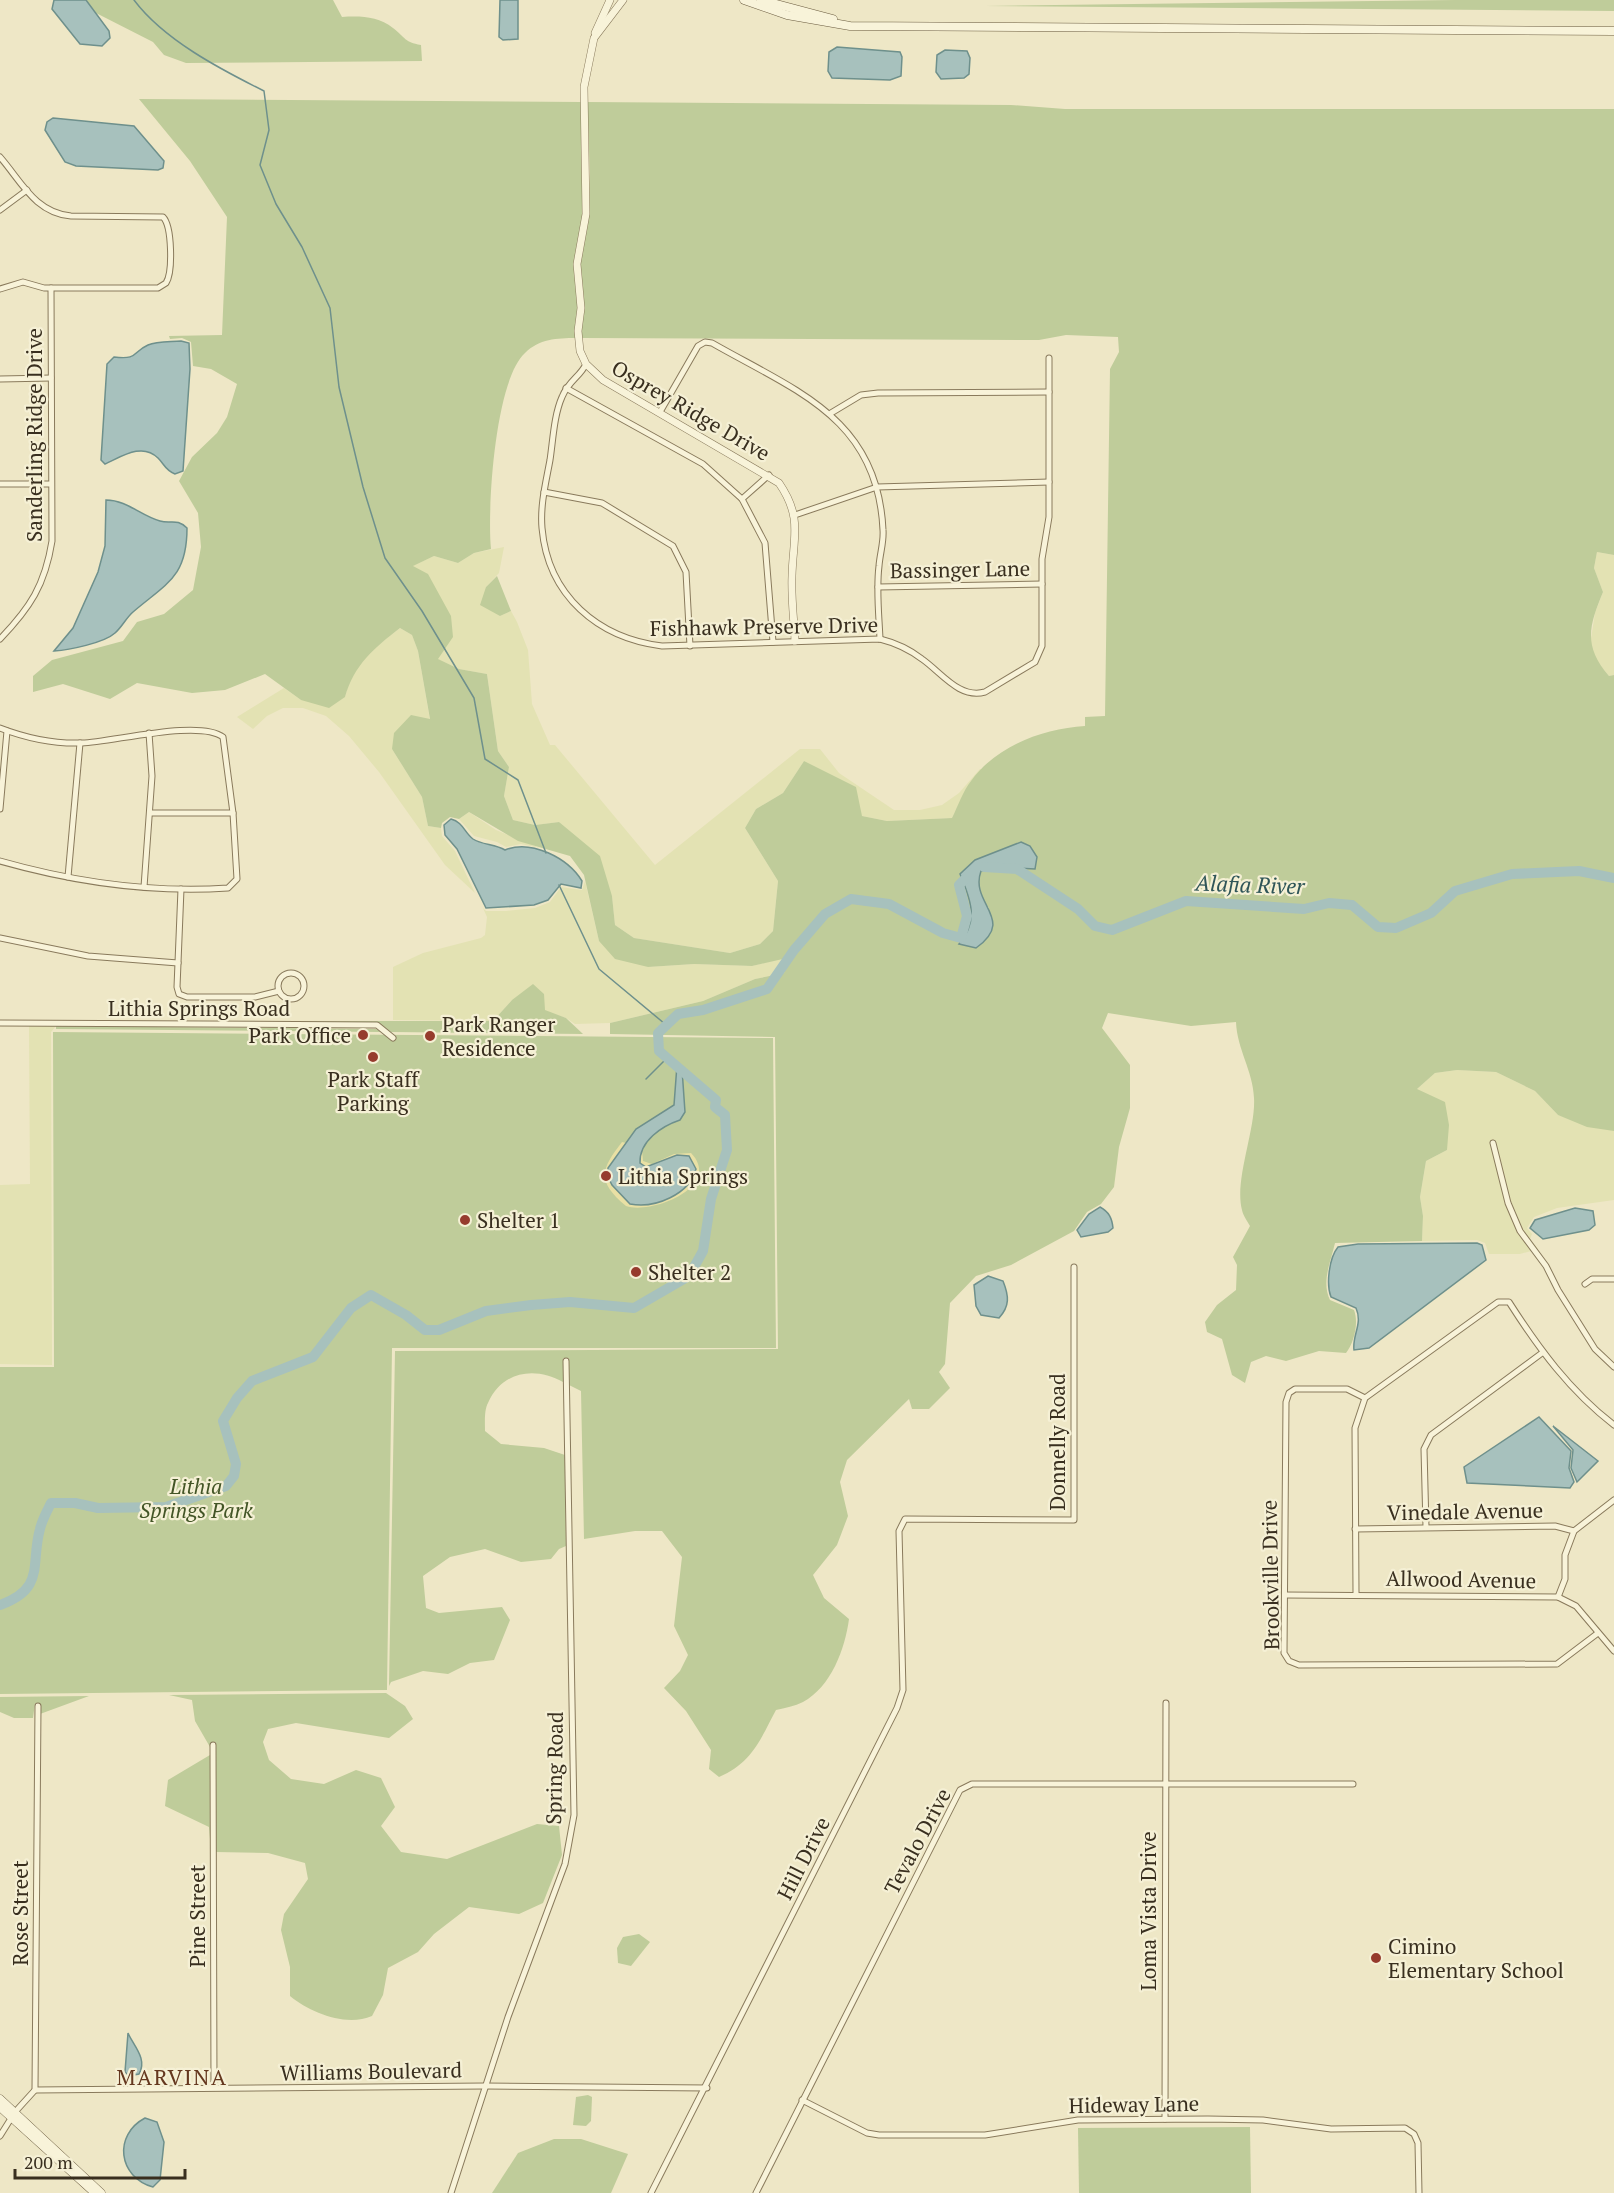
<svg xmlns="http://www.w3.org/2000/svg" width="1614" height="2193" font-family="'PT Serif',serif">
	<rect width="100%" height="100%" fill="#eee7c6"/>
	<g fill="#e3e2b3">
		<path d="M504,547L499,573L486,587L500,616L511,611L517,622L528,650L532,704L550,745H555L655,865L800,749H820L839,773L894,810H920L942,805L959,793L980,769H983L971,781L952,818L887,821L862,816L804,761L783,793L756,809L745,828L778,881L773,931L760,944L730,953L634,938L615,925L612,896L559,822L535,825L513,820L504,796L509,767L498,751L487,674L459,669L437,659L412,566L434,556L458,563L474,553Z"/>
		<path d="M1597,552L1614,555V675L1609,676L1598,663L1590,645L1595,613L1603,592L1594,568Z"/>
		<path d="M400,628L412,635L418,651L430,720L392,749L422,797L428,826L441,828L442,836L455,851L475,893L445,865L379,772L349,736L326,716L303,708H283L267,716L253,729L237,717L284,688L301,700L345,697L350,678L369,652Z"/>
		<path d="M469,812L496,830L540,848L521,844L506,847L497,842L474,836L459,819Z"/>
		<path d="M585,881L599,941L648,967L694,964L752,966L787,957L784,973L755,979L703,1001L610,1023L575,1024L566,1018L512,1000L493,1021L393,1020V967L423,953L481,938L485,935L487,917L483,908L486,911H506L535,908L550,902L561,887L582,890Z"/>
		<path d="M29,1026H56L51,1032L52,1365L0,1364V1185L30,1184Z"/>
		<path d="M1457,1070L1496,1072L1535,1091L1558,1115L1614,1131V1200L1557,1208L1534,1217L1527,1228L1532,1234L1530,1239L1538,1249L1520,1254H1489L1485,1243L1477,1240L1422,1241L1423,1216L1420,1197L1426,1161L1447,1150L1417,1089L1435,1073Z"/>
	</g>
	<g fill="#bfcc9a" fill-rule="evenodd">
		<path d="M86,0H333L342,17C360,16 378,16 393,28C406,38 404,42 421,45L422,61L186,63L164,55L153,42L96,13Z"/>
		<path d="M1455,0H1614V11L985,6Z"/>
		<path d="M139,99L581,102L583,214L576,338C557,338 539,339 525,353C495,380 487,509 491,549L474,553L458,563L434,556L413,566L428,574L451,616L453,637L438,659L459,669L487,674L498,751L509,767L504,796L513,820L535,825L559,822L600,856L612,896L615,925L634,938L730,953L760,944L773,931L778,881L745,828L756,809L783,793L804,761L856,787L862,816L887,821L952,818C958,806 963,791 971,781C997,745 1043,729 1085,726V717L1105,716L1110,369L1119,352L1118,337L1066,335L1039,340L582,338L580,264L589,215L590,173L587,102L1011,105L1065,109H1614V555L1597,552L1594,568L1603,592C1589,626 1583,646 1609,676L1614,675V1131L1587,1127L1558,1115L1535,1091L1496,1072L1457,1070L1435,1073L1417,1089L1445,1102L1449,1125L1447,1150L1426,1161L1420,1197L1423,1216L1422,1241L1335,1243C1331,1261 1321,1282 1330,1300L1354,1310C1359,1323 1354,1343 1346,1353L1319,1351L1286,1361L1266,1356L1251,1362L1245,1383L1232,1375L1222,1339L1207,1332L1205,1322L1217,1305L1236,1290L1237,1265L1233,1257L1250,1226C1247,1221 1243,1215 1242,1210C1234,1180 1256,1129 1254,1098C1253,1071 1237,1049 1236,1022L1191,1026L1108,1013L1102,1028L1130,1065V1108L1119,1147L1114,1187L1101,1204L1087,1212L1074,1231L1011,1265L976,1276L950,1303L945,1364L939,1372L950,1388L929,1409H912L909,1399L847,1460L840,1482L848,1516L837,1545L813,1575L824,1598L849,1619C845,1649 831,1687 803,1702C795,1706 785,1708 776,1710C760,1740 752,1763 719,1777L709,1769L711,1750L686,1711L664,1688L680,1671L688,1655L674,1626L682,1557L662,1531H635L584,1539L581,1391L569,1385V1358H563V1382C535,1366 502,1371 488,1403C484,1410 485,1423 485,1431L501,1444L544,1448L565,1455L566,1546L559,1549L551,1559L521,1562L485,1549L450,1557L423,1576L426,1608L439,1613L502,1607L510,1620L494,1660L470,1663L448,1674L423,1671L391,1682L389,1686L395,1351L778,1349L775,1037L610,1034V1023L703,1001L755,979L784,973L787,958L752,966L694,964L648,967L615,959L599,941L584,875L570,856L518,841L469,812L459,819L450,817L442,823L441,828L428,826L422,797L392,749L394,733L411,715L430,719L418,651L412,635L400,628C374,648 354,665 345,697L329,708L301,700L265,674L225,690L192,693L137,683L110,699L63,684L33,692V676L52,660L123,641L137,622L164,614L193,590L201,547L198,513L179,481L192,457L217,433L227,417L237,384L211,369L193,366L191,342L182,338L170,339L169,336L222,335L227,217L190,161ZM1021,842L1030,846L1016,867L981,871C976,885 979,896 989,908L976,948L959,944C979,921 971,900 960,874L975,860Z"/>
		<path d="M497,576L511,611L500,616L480,605L486,587Z"/>
		<path d="M533,984L544,994L545,1010L566,1018L583,1034L391,1032L377,1022L221,1021H493L512,1000Z"/>
		<path d="M56,1026L376,1029L381,1032L56,1029Z"/>
		<path d="M53,1032L773,1038L776,1348H392L387,1690L0,1694V1367H54Z"/>
		<path d="M386,1693L405,1706L413,1719L389,1738L296,1723L268,1729L263,1742L269,1760L291,1779L324,1784L356,1770L381,1778L395,1807L381,1826L401,1852L447,1859L537,1824L559,1826L562,1855L543,1903L519,1914L469,1907L434,1934L418,1952L388,1968L383,1995L372,2016C346,2027 311,2013 290,1996V1967L281,1930L284,1914L308,1879L305,1863L268,1853L216,1852V1742H211L210,1747L195,1721L192,1700L169,1695Z"/>
		<path d="M89,1696L40,1714V1703H35L33,1718H14L0,1712V1697Z"/>
		<path d="M210,1755L211,1851L209,1827L165,1806L168,1780Z"/>
		<path d="M639,1934L650,1942L631,1966L618,1963L617,1948L623,1937Z"/>
		<path d="M588,2095L592,2097L591,2121L586,2126L573,2125L576,2097Z"/>
		<path d="M1250,2127L1251,2193H1079L1078,2128Z"/>
		<path d="M554,2139H581L628,2154L611,2193H492L518,2153Z"/>
	</g>
	<path fill="#e9e0a4" d="M622,1142L626,1143L607,1173L634,1205L663,1200L677,1194V1155L646,1167L640,1163L642,1150L643,1161L652,1164L674,1154L691,1153C723,1186 652,1215 626,1206C596,1181 601,1169 622,1142Z"/>
	<g fill="#a7c1bd" stroke="#6e908c" stroke-width="1.5">
		<path d="M54,0H86L109,31L110,38L102,46L80,44L52,9Z"/>
		<path d="M500,0H518V39L503,40L499,37Z"/>
		<path d="M837,47L900,52L902,57L901,76L890,80L832,78L828,71L829,52Z"/>
		<path d="M945,50L967,51L970,58L969,74L964,78L941,79L936,72L937,55Z"/>
		<path d="M53,118L134,126L164,161L163,168L158,170L76,166L65,162L45,130L47,122Z"/>
		<path d="M181,341L189,343L190,369L183,471L175,474C165,470 165,465 158,458C142,442 121,457 105,464L101,460L107,364L114,357C139,360 132,352 148,345C157,341 170,342 181,341Z"/>
		<path d="M106,500C127,500 141,516 160,521C171,524 177,518 187,528C187,577 167,583 133,612C126,618 122,627 115,633C104,643 69,650 54,651L73,628L98,572L105,546Z"/>
		<path d="M451,819C463,822 464,832 473,839C482,845 495,844 505,850C531,839 568,858 582,881L581,888L561,884L548,900L534,905L486,908L457,849L445,835L444,825Z"/>
		<path d="M1021,842L1030,846L1037,857L1035,869L999,867L981,871C969,904 1017,919 976,948L959,944C979,921 971,900 960,874L975,860Z"/>
		<path d="M677,1065L682,1069L685,1112L680,1120C662,1126 639,1141 640,1163L646,1167L677,1155L689,1156L696,1169C690,1194 655,1209 630,1204L612,1185L608,1177V1168L636,1129L674,1105Z"/>
		<path d="M1100,1207C1109,1212 1112,1218 1113,1228L1108,1232L1081,1237L1077,1230L1089,1214Z"/>
		<path d="M1575,1208L1593,1211L1595,1225L1589,1230L1543,1239L1530,1228L1535,1220Z"/>
		<path d="M1477,1243L1482,1245L1486,1260L1369,1348L1354,1350C1352,1335 1363,1324 1356,1308L1331,1297C1326,1284 1329,1258 1338,1247L1358,1244Z"/>
		<path d="M988,1276L1003,1281C1009,1296 1010,1306 999,1318L981,1315L976,1306L974,1285Z"/>
		<path d="M1539,1417L1571,1451L1569,1468L1574,1482L1570,1488L1467,1483L1464,1467Z"/>
		<path d="M1553,1426L1598,1461L1577,1482L1571,1468L1573,1450Z"/>
		<path d="M128,2033C133,2045 148,2059 139,2074L129,2076L125,2072Z"/>
		<path d="M145,2118L157,2122L164,2142L160,2180L153,2187C118,2177 113,2135 145,2118Z"/>
	</g>
	<g fill="none" stroke-linecap="round" stroke-linejoin="round">
		<g stroke="#6e908c" stroke-width="1.5">
			<path d="M134,0C164,40 220,69 264,91L269,130L260,165L276,204L302,247L330,308L339,387L363,487L385,558L422,611L474,698L485,759L518,780L546,853"/>
			<path d="M559,885L599,969L665,1024"/>
			<path d="M646,1079L667,1058"/>
		</g>
		<g stroke="#a7c1bd" stroke-width="10">
			<path d="M984,867L1017,869L1078,909L1095,926L1112,930L1186,901L1304,909L1329,903L1352,905L1378,927L1396,928L1431,913L1455,891L1512,874L1579,871L1614,878"/>
			<path d="M0,1605C46,1588 30,1565 40,1529C42,1520 47,1511 51,1503H75L98,1508L166,1507L226,1486L234,1476L236,1464L223,1421L237,1398L252,1381L313,1357L351,1308L371,1295L406,1315L425,1330H439L486,1311L531,1305L570,1302L634,1308L689,1276L703,1251L711,1199L727,1150L725,1115L715,1107L716,1100L659,1051L658,1033L678,1014L703,1010L767,989L794,950L825,914L851,899L889,904L943,933L961,938L967,916L959,885L971,873"/>
		</g>
		<defs>
			<g id="minor">
				<path d="M0,157C21,181 35,213 71,216L163,217C172,226 173,272 166,283L158,288H44L23,282L0,289"/>
				<path d="M0,210L27,190"/>
				<path d="M586,364C580,377 569,380 562,397C554,415 553,440 550,460C546,482 540,505 542,528C548,596 598,638 662,646L880,639C896,643 909,649 922,659C942,673 959,699 985,692L1035,662L1042,646V559L1049,517V358"/>
				<path d="M0,379L51,378"/>
				<path d="M566,388L703,464L742,499L765,543L773,642"/>
				<path d="M660,412L698,346L705,342L712,343C796,391 878,418 883,530C884,542 880,553 879,566C876,590 879,615 880,639"/>
				<path d="M831,413L861,395L878,393L1049,392"/>
				<path d="M0,484H50"/>
				<path d="M544,492L602,503L673,546L686,572L690,646"/>
				<path d="M742,499L769,475"/>
				<path d="M795,515L877,487L1049,482"/>
				<path d="M878,587L1042,584"/>
				<path d="M0,639C30,608 45,585 52,541L51,288"/>
				<path d="M0,728C26,738 54,744 82,743C113,742 199,719 223,737L233,813L237,879L228,888C151,893 74,882 0,861"/>
				<path d="M0,809L7,731"/>
				<path d="M150,813H233"/>
				<path d="M68,877L80,743"/>
				<path d="M144,887L152,776L149,733"/>
				<path d="M181,889L177,987L179,994L187,997H255L279,991"/>
				<path d="M0,938L88,956L178,963"/>
				<circle cx="291" cy="986" r="13"/>
				<path d="M0,1023L377,1025L393,1038"/>
				<path d="M1493,1143L1508,1203L1520,1231L1546,1266L1558,1290L1595,1349L1614,1367"/>
				<path d="M1585,1284L1592,1279H1614"/>
				<path d="M1365,1398L1347,1389H1295L1289,1393L1286,1402L1284,1653L1289,1661L1299,1665L1557,1664L1598,1633"/>
				<path d="M1426,1527L1424,1449L1431,1435L1542,1353"/>
				<path d="M1355,1529L1555,1526L1574,1531"/>
				<path d="M1356,1593L1355,1428L1365,1398L1498,1302H1509C1539,1349 1570,1391 1614,1425"/>
				<path d="M1285,1595L1558,1597L1576,1606L1614,1651"/>
				<path d="M1558,1597L1565,1579V1555L1574,1531L1614,1500"/>
				<path d="M213,1745L214,2087"/>
				<path d="M35,2090L485,2086L707,2088"/>
				<path d="M802,2100L867,2133L879,2135H985L1078,2120L1208,2119L1263,2120L1331,2129L1405,2128L1414,2134L1418,2143L1419,2193"/>
				<path d="M1165,2119L1166,1703"/>
				<path d="M0,2136L15,2112L35,2090L38,1706"/>
				<path d="M451,2193L508,2017L565,1864L574,1815L566,1361"/>
				<path d="M651,2193L897,1708L903,1690L899,1531L905,1519L1074,1520V1267"/>
				<path d="M756,2193L960,1790L972,1784H1353"/>
			</g>
			<g id="tertiary">
				<path d="M623,0L594,38L584,87L586,214L577,264L581,308L578,331L580,351L586,364L603,380L779,483C803,518 793,537 792,576C791,598 794,620 795,641"/>
				<path d="M595,33L610,0"/>
			</g>
			<g id="secondary">
				<path d="M744,0L787,15L850,26L1614,31"/>
				<path d="M761,0L833,19"/>
				<path d="M0,2099L101,2193"/>
				<path d="M0,2107L95,2193"/>
			</g>
		</defs>
		<use href="#minor" stroke="#897a5c" stroke-width="7"/>
		<use href="#tertiary" stroke="#897a5c" stroke-width="8"/>
		<use href="#secondary" stroke="#6a5b3f" stroke-width="9"/>
		<use href="#minor" stroke="#f8f3d9" stroke-width="5"/>
		<use href="#tertiary" stroke="#f8f3d9" stroke-width="7"/>
		<use href="#secondary" stroke="#f8f3d9" stroke-width="8"/>
	</g>
	<g fill="#963b2d" stroke="#f5f0d5" stroke-width="2">
		<circle cx="363" cy="1035" r="6"/>
		<circle cx="430" cy="1036" r="6"/>
		<circle cx="373" cy="1057" r="6"/>
		<circle cx="606" cy="1176" r="6"/>
		<circle cx="465" cy="1220" r="6"/>
		<circle cx="636" cy="1272" r="6"/>
		<circle cx="1376" cy="1958" r="6"/>
	</g>
	<g text-anchor="middle" dominant-baseline="central" stroke-width="4.5" stroke-linejoin="round" paint-order="stroke">
		<g font-size="21" fill="#392f1f" stroke="#f5f0d5">
			<text transform="translate(691 410) rotate(30)">Osprey Ridge Drive</text>
			<text transform="translate(34 435) rotate(-90)">Sanderling Ridge Drive</text>
			<text transform="translate(960 569) rotate(-1)">Bassinger Lane</text>
			<text transform="translate(764 626) rotate(-1)">Fishhawk Preserve Drive</text>
			<text x="199" y="1008">Lithia Springs Road</text>
			<text transform="translate(1057 1442) rotate(-90)">Donnelly Road</text>
			<text transform="translate(1465 1511) rotate(-1)">Vinedale Avenue</text>
			<text transform="translate(1270 1575) rotate(-91)">Brookville Drive</text>
			<text transform="translate(1461 1579) rotate(1)">Allwood Avenue</text>
			<text transform="translate(554 1768) rotate(-89)">Spring Road</text>
			<text transform="translate(917 1841) rotate(-62)">Tevalo Drive</text>
			<text transform="translate(803 1858) rotate(-63)">Hill Drive</text>
			<text transform="translate(1148 1911) rotate(-90)">Loma Vista Drive</text>
			<text transform="translate(20 1913) rotate(-90)">Rose Street</text>
			<text transform="translate(197 1916) rotate(-90)">Pine Street</text>
			<text transform="translate(371 2071) rotate(-1)">Williams Boulevard</text>
			<text transform="translate(1134 2104) rotate(-1)">Hideway Lane</text>
		</g>
		<g font-size="21" fill="#392f1f" stroke="#f5f0d5" text-anchor="start">
			<text x="442" y="1024">Park Ranger<tspan x="442" dy="24">Residence</tspan></text>
			<text x="351" y="1035" text-anchor="end">Park Office</text>
			<text x="373" y="1079" text-anchor="middle">Park Staff<tspan x="373" dy="24">Parking</tspan></text>
			<text x="618" y="1176">Lithia Springs</text>
			<text x="477" y="1220">Shelter 1</text>
			<text x="648" y="1272">Shelter 2</text>
			<text x="1388" y="1946">Cimino<tspan x="1388" dy="24">Elementary School</tspan></text>
		</g>
		<g font-size="21" font-style="italic" fill="#435526" stroke="#f5f0d5">
			<text x="196" y="1486">Lithia<tspan x="196" dy="24">Springs Park</tspan></text>
		</g>
		<g font-size="22" font-style="italic" fill="#2f5558" stroke="#f5f0d5">
			<text transform="translate(1250 884) rotate(2)">Alafia River</text>
		</g>
		<g font-size="22" letter-spacing="1.5" fill="#65381f" stroke="#f5f0d5">
			<text x="172" y="2076">MARVINA</text>
		</g>
	</g>
	<path d="M15 2169v9h170v-9" fill="none" stroke="#392f1f" stroke-width="3"/>
	<text x="24" y="2169" font-size="18" fill="#392f1f" stroke="#f5f0d5" stroke-width="4.5" paint-order="stroke">200 m</text>
</svg>
